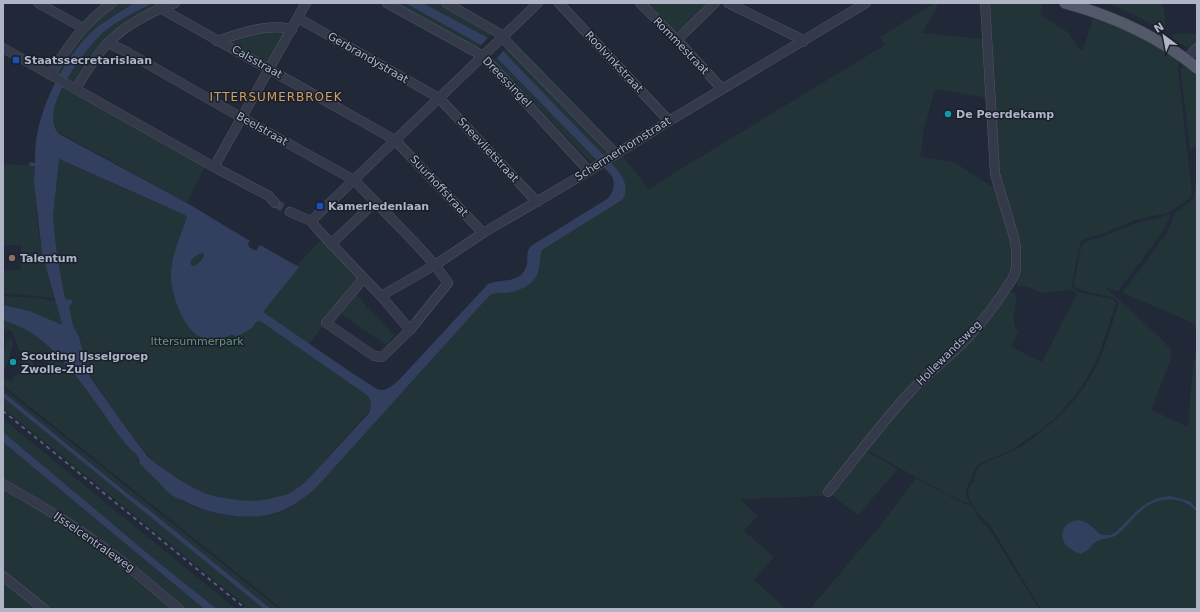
<svg xmlns="http://www.w3.org/2000/svg" width="1200" height="612" font-family="'DejaVu Sans',sans-serif">
	<rect width="100%" height="100%" fill="#212838"/>
	<g fill="#233439" fill-rule="evenodd">
		<path d="M117,3H134C123,10 111,16 100,25C84,38 69,56 60,75L54,72C70,46 91,20 117,3Z"/>
		<path d="M153,3H166L109,36L97,48L84,65L73,82L67,79C88,39 113,22 153,3Z"/>
		<path d="M396,3H405L481,45L477,49L473,47Z"/>
		<path d="M423,3H437L492,34L488,38Z"/>
		<path d="M645,3H711L678,36Z"/>
		<path d="M933,3H939L922,33L984,39L988,98L935,89L924,129L920,157L954,162L996,189L1010,236L1013,254L1011,274L982,317L828,490L823,496L740,499L758,516L744,531L774,557L754,580L786,609H282L3,385V378L11,381L14,376L26,371L21,361L24,354L20,351L12,331L8,329L5,335L6,329L3,328V320L10,322L17,326L20,327L31,332L50,348L71,371L95,401L124,442L138,456L139,458L137,459V461L140,460L142,466C152,475 160,486 171,494C198,516 258,524 289,508C298,503 306,496 314,490L489,296L494,293L525,287C534,281 539,274 540,263C540,259 540,254 542,250L622,200L619,172L611,163L622,155L649,190L669,176L885,45L880,37L933,4ZM32,358L36,361L40,359L49,364L42,373L34,368V363L31,360Z"/>
		<path d="M988,3H1043L1040,14L1066,31L1080,50H1083L1094,16L1124,28L1180,59L1178,69L1192,194L1191,197L1185,202L1167,213L1138,219L1102,234L1085,239L1081,241L1080,244L1077,257L1073,278L1072,287L1077,292L1113,299L1116,303L1098,357L1081,388L1059,414L1042,429L1011,450L983,462L978,465L974,470L966,490V495L970,504L959,500L947,494L865,449L911,393L1009,291L1015,294C1019,306 1008,320 1018,331L1011,347L1042,362L1077,294L1072,290L1041,293L1031,288L1017,285L1016,277L1018,267L999,183Z"/>
		<path d="M1105,3H1163L1166,31L1117,7Z"/>
		<path d="M287,29L267,65L225,41L246,35Z"/>
		<path d="M1197,33V45L1192,51L1172,38L1173,34Z"/>
		<path d="M508,47L611,154L605,157L503,51Z"/>
		<path d="M497,58L598,162L593,165L494,61Z"/>
		<path d="M1184,63L1197,72V146L1190,150L1181,74V69Z"/>
		<path d="M63,87L205,166L187,203L58,132C48,120 56,100 63,87Z"/>
		<path d="M58,159L175,211L227,228L250,241L247,244L249,246V247L253,250L254,249L256,251L260,245L296,266L320,241L322,243L325,241L357,275L359,280L325,322L304,351L368,396L371,403L370,410L313,474L302,485L288,494L269,499L254,501L239,500L218,497L204,493L184,482L153,461L137,443L88,373L79,337L73,325L69,306L64,293L56,247L53,217L55,193L58,169Z"/>
		<path d="M3,164L35,166C34,209 40,256 55,298L3,293V271L21,270V245H3Z"/>
		<path d="M1197,181V329L1193,323L1123,293V292L1167,233L1175,213L1186,205L1194,198L1195,185Z"/>
		<path d="M1171,214L1161,234L1120,289L1117,291L1105,287L1160,338L1171,350V359L1151,410L1188,427L1193,366L1197,344V609H1041L990,525C983,520 967,501 968,491C969,487 972,484 974,480C976,475 976,470 980,466C992,458 1007,455 1019,448C1052,426 1081,399 1098,363C1106,345 1112,324 1118,305C1118,301 1117,300 1115,298L1080,290L1075,287L1074,282L1081,248L1083,244L1087,241L1107,235L1137,223L1159,218Z"/>
		<path d="M356,294L366,305L365,307L367,309L368,308L394,335L386,345L341,314Z"/>
		<path d="M3,296L35,298L56,301L62,324H60L30,311L3,305Z"/>
		<path d="M11,339L13,344L10,355H11L3,373C3,364 1,343 11,339Z"/>
		<path d="M3,388L279,609H271L3,392Z"/>
		<path d="M3,397L264,609H250L3,408Z"/>
		<path d="M3,419L236,609H217L159,563L3,432Z"/>
		<path d="M3,442L204,609H183L3,481Z"/>
		<path d="M864,450L898,469L858,515L829,493Z"/>
		<path d="M916,478L958,501L972,506L981,522L988,527L1039,609H810L879,527Z"/>
		<path d="M3,487L31,503L110,556L175,609H46L3,575Z"/>
		<path d="M3,580L40,609H3Z"/>
	</g>
	<g fill="#333f5e" fill-rule="evenodd">
		<path d="M134,3H153C137,11 120,19 105,31C88,45 33,115 61,135L187,203L250,241L247,244L249,246V247L253,250L254,249L256,251L260,245L299,267L263,312L352,373L377,389C387,392 390,387 398,381L488,284C502,278 522,285 527,264C528,257 526,251 531,246L607,199C614,192 616,183 611,175L497,58L503,51L614,166C622,175 631,188 622,200L542,250C539,258 541,267 537,275C531,287 516,292 504,293C498,293 494,292 489,296L314,490C289,511 269,519 236,516C216,514 201,510 184,501C179,499 174,497 170,494C164,489 159,482 153,477C150,473 145,470 142,466C139,463 140,459 137,455C133,451 128,447 124,442C114,430 106,416 96,403C80,380 53,346 30,332C21,327 13,324 3,320V305L30,311L60,324H62L42,253L34,182L35,166H29L30,162L35,163C35,154 35,145 37,135C44,97 69,49 100,25C111,17 123,10 134,3ZM59,159L185,215L187,217C181,236 172,253 171,274C170,291 182,325 197,335C205,340 215,340 224,340L225,337L229,336L232,334L236,337L252,328L256,322L258,321L262,322L368,396C371,401 372,407 369,413L313,474L302,485L288,494L269,499L254,501L239,500L218,497L204,493L183,482L158,465L148,457L137,443L102,394L90,377L79,337L73,325L69,306L72,303V300L66,299L64,293L56,247L53,217ZM203,253L204,256L201,261L195,266L191,265L190,262C193,257 198,254 203,253Z"/>
		<path d="M405,3H423L488,38L481,45Z"/>
		<path d="M3,392L127,493L148,509L271,609H264L5,399L3,397Z"/>
		<path d="M3,432L159,563L217,609H204L203,608L3,442Z"/>
		<path d="M1170,496L1189,501L1197,509V512C1182,495 1158,496 1142,510C1133,517 1127,527 1118,534C1112,539 1104,538 1098,541C1093,543 1092,546 1089,549C1087,551 1083,552 1081,554C1047,543 1066,513 1085,522C1092,525 1096,532 1102,535H1110L1116,532C1134,515 1143,499 1170,496Z"/>
	</g>
	<g fill="none" stroke-linecap="round" stroke-linejoin="round">
		<path stroke="#363d4d" stroke-width="9" stroke-dasharray="9 4.5" stroke-linecap="butt" d="M275,203L290,212"/>
		<defs>
			<g id="minor">
				<path d="M38,3L83,28"/>
				<path d="M387,3L483,56L589,171"/>
				<path d="M446,3L497,32L616,154"/>
				<path d="M559,3L669,121"/>
				<path d="M640,3L677,40L722,89"/>
				<path d="M728,3L799,38L803,42"/>
				<path d="M160,8L395,140L483,233"/>
				<path d="M298,18L439,98L537,202"/>
				<path d="M677,40L715,3"/>
				<path d="M217,41C237,34 272,22 292,30"/>
				<path d="M108,43L127,52L242,118L354,180L416,244L435,265L448,283L410,330L382,357L374,356L326,323L364,278"/>
				<path d="M3,48L214,167L269,196L275,203"/>
				<path d="M1186,59L1197,48"/>
				<path d="M50,75C67,47 85,22 112,3"/>
				<path d="M76,88C86,73 95,56 108,43C127,24 150,12 175,3"/>
				<path d="M214,167L306,3"/>
				<path d="M290,212L311,221"/>
				<path d="M311,221L538,3"/>
				<path d="M311,221L319,231L381,296L410,330"/>
				<path d="M331,244L375,202"/>
				<path d="M381,296L435,265L483,233L589,171L669,121L866,3"/>
				<path d="M3,484C35,502 66,520 96,542C125,562 151,586 179,609"/>
				<path d="M828,492C855,459 881,423 911,391C928,373 949,357 967,339C983,321 998,301 1011,281L1015,273L1016,267V248L1014,237L995,174L985,3"/>
				<path d="M3,576L44,609"/>
			</g>
			<path id="major" d="M1065,3C1113,16 1158,36 1197,68"/>
		</defs>
		<use href="#minor" stroke="#4f5563" stroke-width="10"/>
		<use href="#major" stroke="#3e4352" stroke-width="12"/>
		<use href="#minor" stroke="#343a49" stroke-width="9"/>
		<use href="#major" stroke="#525969" stroke-width="11"/>
		<path stroke="#565d70" stroke-width="2" stroke-dasharray="4 4" stroke-linecap="butt" d="M3,411L246,609"/>
	</g>
	<g fill="#1a4fb4" stroke="#1a1f2d" stroke-width="1.5">
		<rect x="12" y="56" width="8" height="8" rx="2"/>
		<rect x="316" y="202" width="8" height="8" rx="2"/>
	</g>
	<g fill="#0f9aa8" stroke="#1a1f2d" stroke-width="1.5">
		<circle cx="948" cy="114" r="4"/>
		<circle cx="13" cy="362" r="4"/>
	</g>
	<circle fill="#8d6e63" stroke="#1a1f2d" stroke-width="1.5" cx="12" cy="258" r="4"/>
	<g text-anchor="middle" dominant-baseline="central" stroke-width="3" stroke-linejoin="round" paint-order="stroke">
		<g font-size="11" fill="#afb5c5" stroke="#1a1f2d">
			<text transform="translate(681 46) rotate(46)">Rommestraat</text>
			<text transform="translate(368 58) rotate(30)">Gerbrandystraat</text>
			<text transform="translate(257 62) rotate(29)">Calsstraat</text>
			<text transform="translate(614 62) rotate(47)">Roolvinkstraat</text>
			<text transform="translate(507 82) rotate(46)">Dreessingel</text>
			<text transform="translate(262 129) rotate(29)">Beelstraat</text>
			<text transform="translate(623 149) rotate(-32)">Schermerhornstraat</text>
			<text transform="translate(488 150) rotate(47)">Sneevlietstraat</text>
			<text transform="translate(439 186) rotate(47)">Suurhoffstraat</text>
			<text transform="translate(949 353) rotate(-45)">Hollewandsweg</text>
			<text transform="translate(94 542) rotate(35)">IJsselcentraleweg</text>
		</g>
		<g font-size="11" font-weight="bold" fill="#afb5c5" stroke="#1a1f2d" text-anchor="start">
			<text x="24" y="60">Staatssecretarislaan</text>
			<text x="956" y="114">De Peerdekamp</text>
			<text x="328" y="206">Kamerledenlaan</text>
			<text x="20" y="258">Talentum</text>
			<text x="21" y="356">Scouting IJsselgroep<tspan x="21" dy="13">Zwolle-Zuid</tspan></text>
		</g>
		<g font-size="11" fill="#669677" stroke="#1a1f2d">
			<text x="197" y="341">Ittersummerpark</text>
		</g>
		<g font-size="12" letter-spacing="1" fill="#d39f5c" stroke="#1a1f2d">
			<text x="276" y="97">ITTERSUMERBROEK</text>
		</g>
	</g>
	<rect width="1200" height="612" fill="none" stroke="#afb5c5" stroke-width="8"/>
	<g transform="translate(1164 36) rotate(328)" stroke="#1a1f2d" stroke-width="3" paint-order="stroke">
	<path d="M0-3L7 15L0 10L-7 15Z" fill="#afb5c5"/>
	<text y="-6" font-size="11" font-weight="bold" text-anchor="middle" fill="#afb5c5">N</text>
	</g>
</svg>
